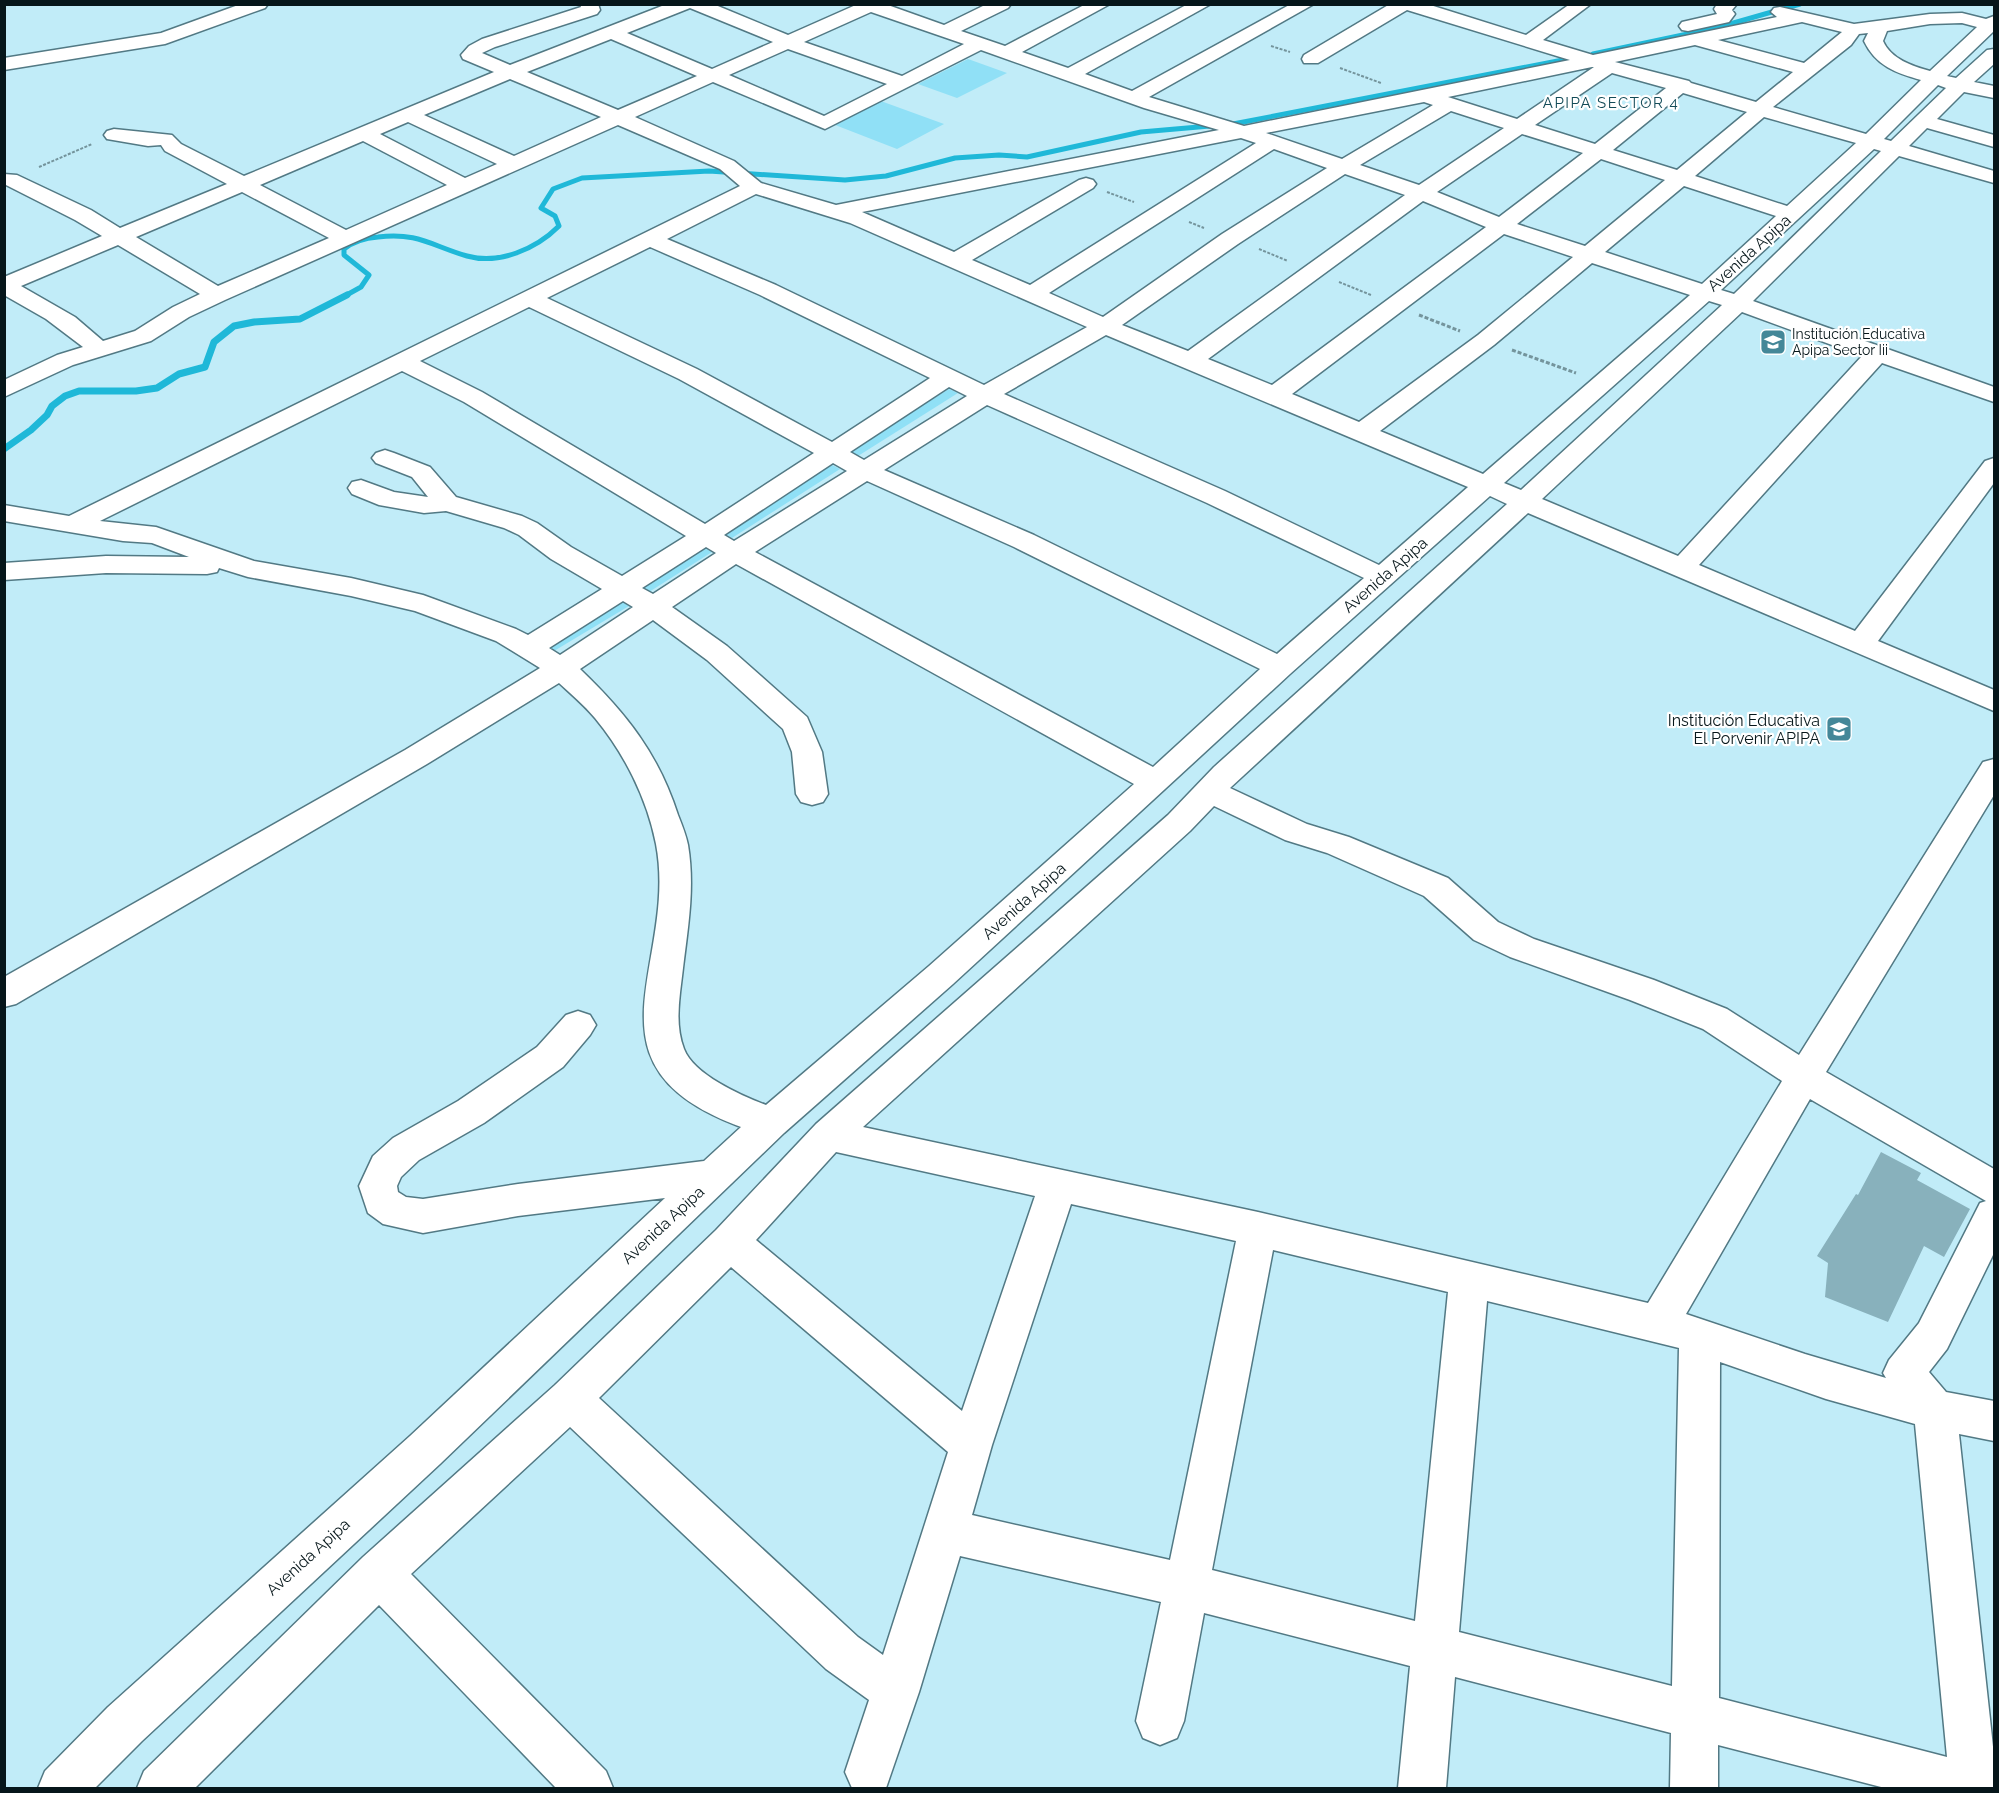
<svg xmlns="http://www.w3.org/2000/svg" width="1999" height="1793" font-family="Raleway,sans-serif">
	<rect width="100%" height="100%" fill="#c1ecf8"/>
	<g fill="#90e0f6">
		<path d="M968,59L1007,73L957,98L918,84Z"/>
		<path d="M878,100L944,124L897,149L830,123Z"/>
		<path d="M949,389L958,393L858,456L848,451Z"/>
		<path d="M832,465L840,469L732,538L724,533Z"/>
		<path d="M704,548L712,552L649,592L642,588Z"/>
		<path d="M621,601L629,606L554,651L547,646Z"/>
	</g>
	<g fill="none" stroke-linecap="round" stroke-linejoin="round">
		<g stroke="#1fb8d8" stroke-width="5">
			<path d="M1593,54L1716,28L1800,4"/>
			<path d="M343,297L361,287L369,275L344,255V249C354,241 365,238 378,237C418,232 432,246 467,256C499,265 536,249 559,226L555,216L541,208L553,189L582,178L709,171L845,180L886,176L955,158L999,155L1027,157L1141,132L1233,124L1568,59"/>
		</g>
		<path stroke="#1fb8d8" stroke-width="7" d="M4,449L31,430L47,415L52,406L65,396L79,391H136L157,388L179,374L205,367L214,342L234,326L254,322L300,319L347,295"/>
	</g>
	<path fill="#88b1bc" d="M1881,1152L1921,1173L1917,1180L1970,1209L1944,1257L1924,1246L1888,1322L1825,1297L1828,1263L1817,1256L1856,1194L1858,1195Z"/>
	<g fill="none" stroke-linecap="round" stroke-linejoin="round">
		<defs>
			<g id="minor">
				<path d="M241,4H268L265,8L165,44L4,70V58L161,33Z"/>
				<path d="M580,4H598L600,10L597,14L495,47L482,53L510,65L667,4H713L788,35L858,4H885L944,25L987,4H1011L1008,8L961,31L1005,46L1086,4H1110L1022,52L1068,68L1188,4H1211L1085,74L1132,91L1291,4H1314L1149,97L1244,126L1570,60L1407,10L1318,63H1304L1302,59L1304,55L1390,4H1427L1526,35L1570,4H1591L1543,40L1593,55L1777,17L1771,12L1774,8L1780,7L1854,24L1930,14L1962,13L1986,19L1994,16V31L1947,76L1956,78L1987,50L1994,49V64L1974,82L1994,86V98L1964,92L1937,119L1994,135V147L1927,128L1909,146L1994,171V183L1899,156L1753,301L1994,387V402L1882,363L1699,565L1855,631L1985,461L1994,458V483L1878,641L1994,690V711L1528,513L1230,788L1307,824L1349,837L1448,878L1498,922L1534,939L1654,980L1727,1009L1799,1055L1983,762L1994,759V795L1826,1072L1994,1169V1253L1947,1349L1929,1372L1946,1392L1994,1401V1441L1959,1434L1994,1756V1788H1885L1718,1745V1788H1670L1671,1733L1455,1677L1446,1788H1398L1410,1666L1204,1613L1184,1721L1177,1738L1160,1745L1143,1738L1136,1721L1161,1602L960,1556L919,1692L886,1788H852L845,1772L869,1700L826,1669L570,1427L411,1574L606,1771L613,1788H556L379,1605L195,1788H137L144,1771L363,1557L555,1385L716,1230L816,1124L1168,815L1214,767L1507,504L1490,496L1290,674L953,984L784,1133L440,1464L142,1741L95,1788H38L45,1771L108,1707L410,1436L665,1198L518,1216L423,1233L383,1224L368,1213L359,1186L373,1156L393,1138L458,1101L537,1047L566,1015L578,1011L590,1015L596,1025L590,1035L563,1067L484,1123L419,1160L401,1177L397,1186L398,1192L406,1197L423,1199L518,1184L704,1161L741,1127C573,1065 679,964 656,844C647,798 624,753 595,718C584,705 571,694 559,683L427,764L16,1004L4,1007V977L405,750L540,668L496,641L415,611L351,596L248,577L219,568L217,572L207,574L106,573L4,580V563L106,556L189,557L152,543L123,541L4,521V505L69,516L740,186L720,169L618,125L225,300L189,317L151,341L73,365L4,397V380L57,355L83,347L46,319L4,295V277L102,236L75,220L4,184V174L17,175L91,210L120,228L227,184L165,151L161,145L148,146L107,139L104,135L107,131L114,129L172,135L181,144L244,176L494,72L463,59L461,55L469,46L482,39L581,7ZM690,8L773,42L712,69L627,33ZM871,12L964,44L902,76L804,42ZM1802,22L1842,32L1804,63L1718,40ZM1962,23L1977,27L1930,71C1912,66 1891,59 1883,41L1887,31L1930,24ZM1868,33L1864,41C1876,66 1896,73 1921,80L1866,134L1773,107L1851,45L1859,34ZM611,39L697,76L618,110L527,72ZM1695,45L1793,72L1756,102L1691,83L1689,81L1615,62ZM788,49L887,84L824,116L729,75ZM981,50L1144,108L1219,130L836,205L761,183L734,161L635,117L713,82L825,129ZM1592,67H1594L1517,119L1448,97ZM1612,73L1666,88L1595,144L1535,125ZM510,79L601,117L514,156L424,115ZM1938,85L1946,88L1891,141L1884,139ZM1683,93L1747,112L1677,170L1613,150ZM1424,102L1433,105L1342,159L1266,133ZM1451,111L1504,128L1419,185L1360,165ZM1764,117L1856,143L1787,206L1695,176ZM408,122L497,164L465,178L380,134ZM1522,134L1583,153L1499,217L1437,192ZM1241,138L1256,143L1030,285L972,260L1093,188L1096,184L1093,180L1086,178L1079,180L954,252L862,212ZM363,141L447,185L346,230L260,185ZM1274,149L1327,168L1222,234L1103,317L1049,293ZM1874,149L1881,151L1734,294L1721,290ZM1601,159L1665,180L1585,246L1517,224ZM1345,174L1405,195L1188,351L1122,325L1238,244ZM1684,186L1776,216L1702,284L1605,252ZM242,192L329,238L218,286L136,237ZM756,194L850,223L1087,327L984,385L776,285L667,239ZM1423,201L1486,227L1272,385L1208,359ZM1504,234L1573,257L1478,335L1359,422L1292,394ZM118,245L200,294L173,307L135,331L103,341L75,317L21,286ZM650,247L760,295L930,378L832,442L697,369L547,298ZM1592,263L1690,295L1483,474L1380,431L1494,345ZM1709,301L1722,305L1521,490L1504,483ZM529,307L679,379L814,453L705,524L482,392L420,361ZM1742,312L1862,356L1678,556L1542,499ZM1106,335L1468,487L1379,565L1225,491L1004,394ZM402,371L464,402L686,536L622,576L571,547L537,523L522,516L456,497L430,467L394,453L385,450L376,453L372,458L376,463L412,477L428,497L394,492L361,480L352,482L348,488L352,494L379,505L424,513L446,511L504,528L519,535L551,559L602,589L528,635L516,629L423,595L351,578L254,561L156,527L100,521ZM949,387L967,396L864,460L850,452ZM987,405L1207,503L1364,578L1277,654L1034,535L884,470ZM833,463L847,471L734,541L724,535ZM867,481L1014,547L1260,669L1153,767L755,552ZM706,547L716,553L653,594L642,588ZM736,564L1134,784L929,966L766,1105C742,1096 694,1075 684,1049C674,1023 680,995 683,968C688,927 695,887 688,845C686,835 682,825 678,815C658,753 626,713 580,669L653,620L707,660L783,729L792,752L796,794L801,802L812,805L823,802L828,794L822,752L807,717L727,646L672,607ZM623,601L633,607L560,655L549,648ZM1214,806L1285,840L1327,853L1424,896L1474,940L1510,957L1630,1000L1703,1029L1782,1081L1648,1303L1258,1212L863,1127L1190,831ZM1810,1099L1986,1201L1980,1203L1919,1323L1889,1360L1883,1373L1886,1378L1805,1354L1686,1314ZM836,1152L1035,1196L962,1411L756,1240ZM1071,1204L1236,1241L1170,1560L972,1515L992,1445ZM1273,1250L1448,1292L1415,1621L1212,1570ZM731,1267L948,1452L883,1655L858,1637L599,1398ZM1487,1301L1679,1348L1672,1686L1459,1632ZM1720,1362L1826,1399L1915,1424L1947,1757L1719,1698Z"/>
				<path d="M1717,4H1737L1732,10L1735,14L1729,22L1688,31L1682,30L1679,26L1682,22L1717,14L1714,9Z"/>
			</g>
		</defs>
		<use href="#minor" stroke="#527984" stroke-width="3"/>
		<g stroke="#74949c" stroke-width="2" stroke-dasharray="3 1.5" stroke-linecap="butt">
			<path d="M1271,46L1290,52"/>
			<path d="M1340,68L1381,83"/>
			<path d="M39,167L92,144"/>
			<path d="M1107,192L1134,202"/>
			<path d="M1189,222L1204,228"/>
			<path d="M1259,249L1288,261"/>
			<path d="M1339,282L1371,295"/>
		</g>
		<g stroke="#74949c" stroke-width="3" stroke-dasharray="4 2" stroke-linecap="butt">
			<path d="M1419,315L1460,331"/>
			<path d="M1512,350L1576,373"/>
		</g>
		<use href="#minor" fill="#fff" fill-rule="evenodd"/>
	</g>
	<defs>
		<symbol id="school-square" viewBox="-11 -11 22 22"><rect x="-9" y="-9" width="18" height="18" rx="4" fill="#448798" stroke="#fff"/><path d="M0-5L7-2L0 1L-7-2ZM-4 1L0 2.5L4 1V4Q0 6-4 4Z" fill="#fff"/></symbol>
	</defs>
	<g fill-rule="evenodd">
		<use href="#school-square" x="1758" y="327" width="30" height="30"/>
		<use href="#school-square" x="1824" y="714" width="30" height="30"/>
	</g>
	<g text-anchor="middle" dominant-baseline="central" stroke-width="4.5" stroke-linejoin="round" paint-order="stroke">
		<g font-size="14" fill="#06161a" stroke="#fff" text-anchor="start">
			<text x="1792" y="334">Institución Educativa<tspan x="1792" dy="16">Apipa Sector Iii</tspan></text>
		</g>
		<g font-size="15" letter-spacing="1.5" fill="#134b58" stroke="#fff">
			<text x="1611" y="103">APIPA SECTOR 4</text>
		</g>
		<g font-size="16" fill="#06161a" stroke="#fff">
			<text transform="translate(1749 253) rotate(-42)">Avenida Apipa</text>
			<text transform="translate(1385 575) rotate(-41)">Avenida Apipa</text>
			<text transform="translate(1024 901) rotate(-42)">Avenida Apipa</text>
			<text transform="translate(663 1225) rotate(-43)">Avenida Apipa</text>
			<text transform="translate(308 1557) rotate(-42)">Avenida Apipa</text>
		</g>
		<g font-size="16" fill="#06161a" stroke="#fff" text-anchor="end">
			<text x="1820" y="720">Institución Educativa<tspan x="1820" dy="18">El Porvenir APIPA</tspan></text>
		</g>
	</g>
	<rect width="1999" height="1793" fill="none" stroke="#06161a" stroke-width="12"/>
</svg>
